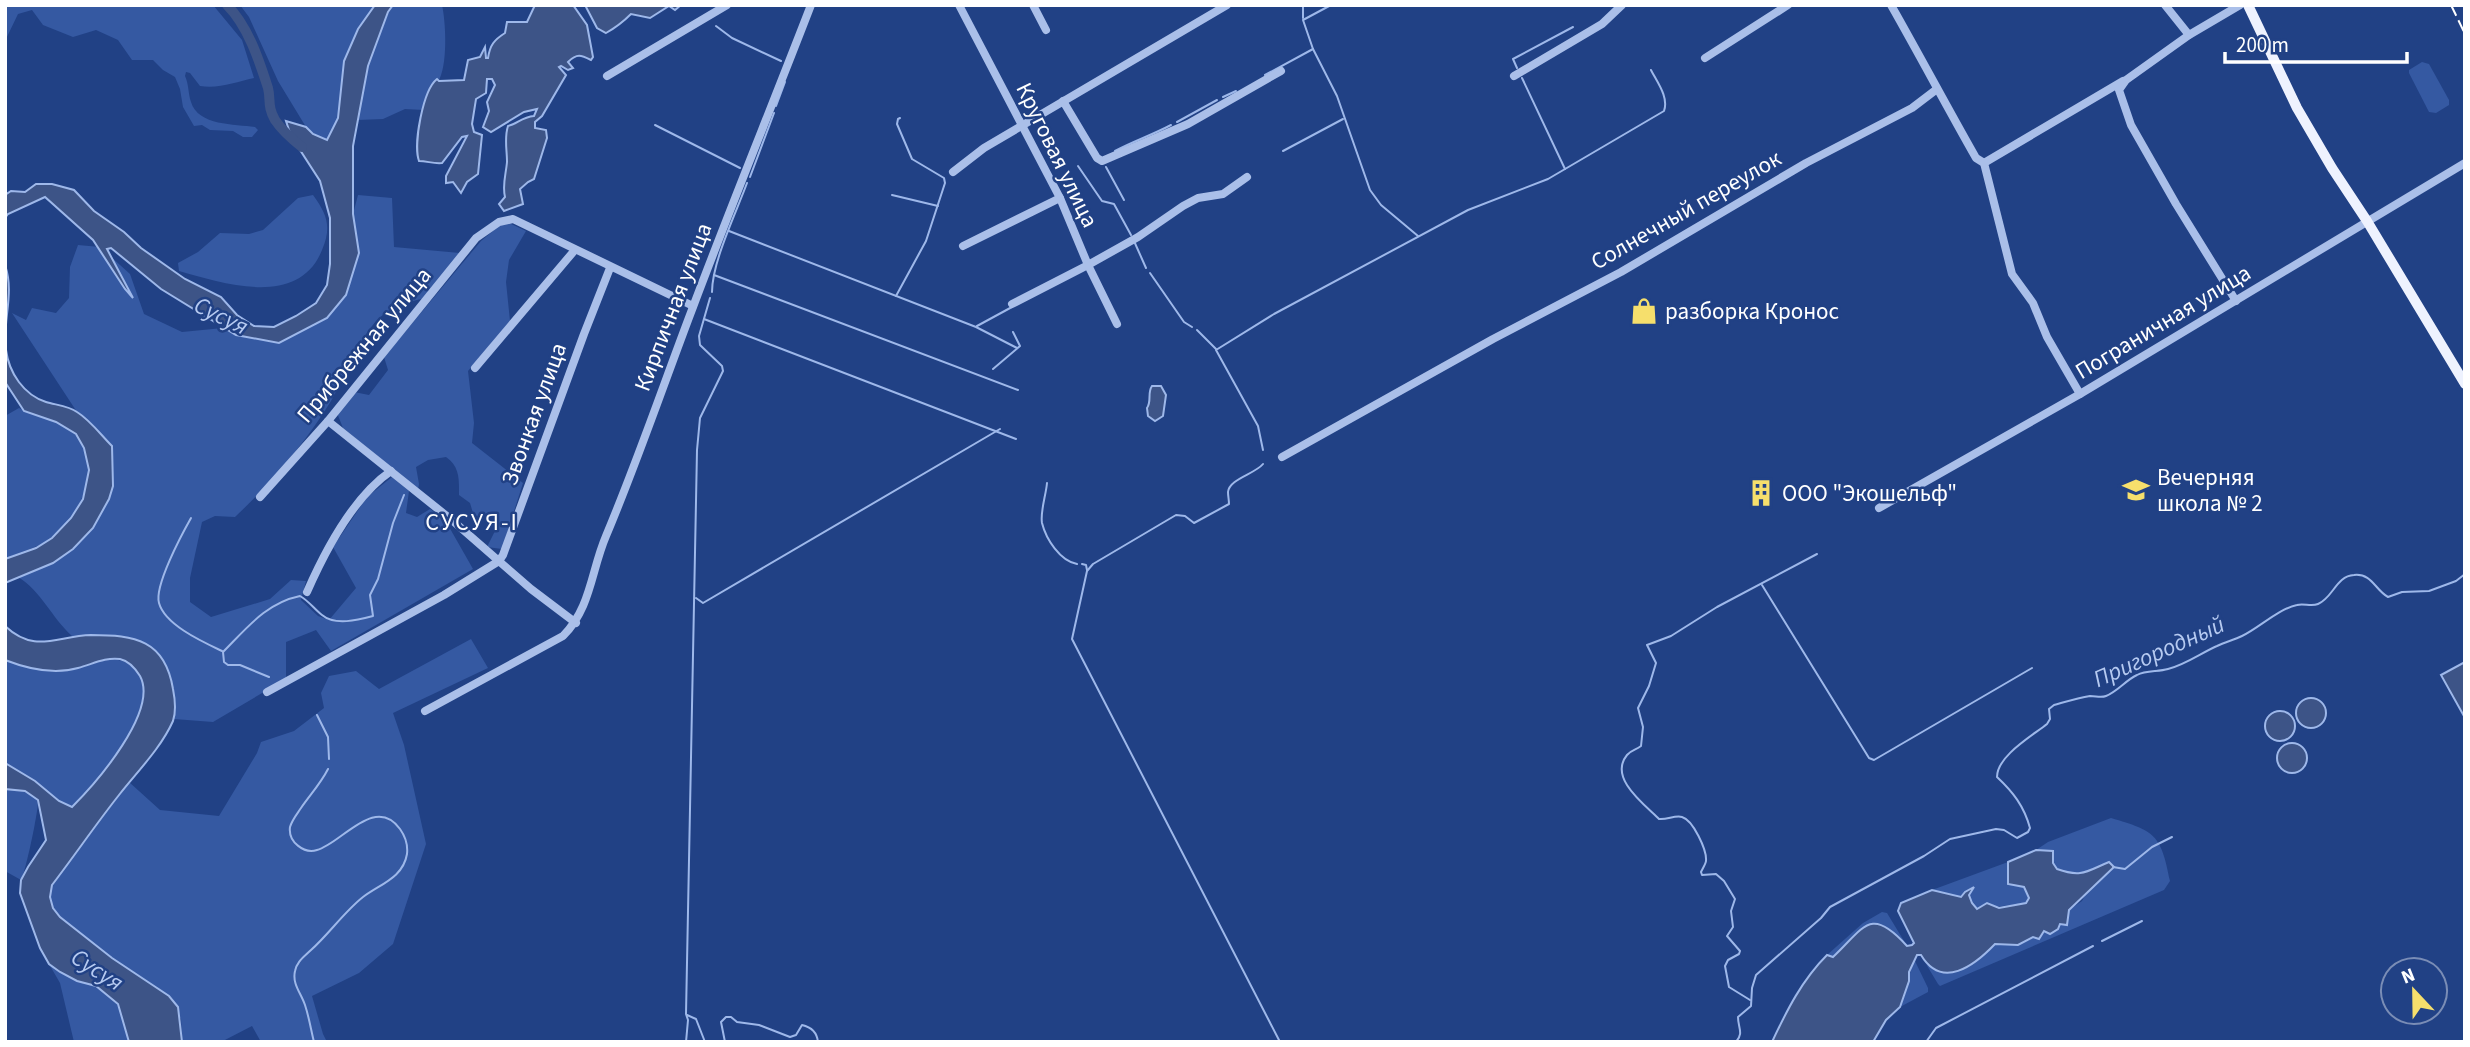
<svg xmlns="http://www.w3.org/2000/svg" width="2470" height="1047" font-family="'Source Sans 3',sans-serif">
	<rect width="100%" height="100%" fill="#214185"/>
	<g fill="#3559a2">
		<path d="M5,5H213L242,40L254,78C236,82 219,89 200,86L190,73L186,72L185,76C189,85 188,93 191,102C198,126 235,124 255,127L258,130L252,137H243L233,131L210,130L202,125L194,126L183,107L180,89L175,77L163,70L153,60H132L118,40L96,30L73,37L43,25L32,10L18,14L5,41Z"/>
		<path d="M240,5H375L367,18L342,89L338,118L327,141L313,134L306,127L278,81L249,17Z"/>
		<path d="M394,5H442C446,23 448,66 438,82C430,95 424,90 424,110L405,109L383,119L357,120L368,66L388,14Z"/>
		<path d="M2422,62L2429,64L2449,100V105L2436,113L2429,112L2409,73V70Z"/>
		<path d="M313,195C327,214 332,227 322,250C299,308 225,284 179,271L178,263L198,252L220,233L249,234L263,230L298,198Z"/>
		<path d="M358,195L392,198L394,247L460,253L424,299C411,300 395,306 384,314C361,331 346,376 331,401C307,441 269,485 235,517L215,516L202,522L190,578V602L211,617L270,599L291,580L306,581L301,600L318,616L329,620L356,588L333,547L367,497L392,477L409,491L406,513L417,517L430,509L444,518L473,569L331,651L316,630L286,642V679L213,722L174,719L175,700L140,640L121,636H72C52,618 41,591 18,577L53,563L111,446L77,412L12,313L26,320L32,308L56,313L69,298L70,267L78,245L100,247L130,274L144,314L182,332L223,328L236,335L279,343L327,318L355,227L353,214Z"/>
		<path d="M509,223L526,231L509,260L506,282L510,321L468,371L474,423L472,443L523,483L502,549L487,547L498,525L495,516L479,518L473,513L470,503L459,495C459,479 460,467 446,457L428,460L416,467L419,484L418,490L343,428L337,413L354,392L369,395L388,370L384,357L481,241L500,225Z"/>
		<path d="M19,408C36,417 58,419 73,432C107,461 80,518 50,539C36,549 20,551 5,559V416Z"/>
		<path d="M471,639L488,668L393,713L404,745L426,844L393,944L359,973L312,996L323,1034L327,1042H261L252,1026L221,1042H182L181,1019L157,987L112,958L60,917C51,906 49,899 52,885L129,782L160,810L219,816L257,753L261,742L294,731L324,708L321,693L329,676L356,671L379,689Z"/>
		<path d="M109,659C124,660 133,663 140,677C159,712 95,784 72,808L59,801L35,781L5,763V660L38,670L78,668Z"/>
		<path d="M5,789L25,791L38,800C39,808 26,870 21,880L5,871Z"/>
		<path d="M2111,818C2155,831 2161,834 2170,881L2164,890L1940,986L1938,984L1926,964C1953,983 1976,965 1995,944L2027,941L2060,924L2066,925L2069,910L2082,901L2101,866C2086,876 2074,874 2057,869L2053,863V852L2036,850L2048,842Z"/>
		<path d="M2008,862V884L2024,887L2029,898L2027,903L1977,909L1972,903L1969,895L1973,890L1962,897L1932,890Z"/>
		<path d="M1882,912L1887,913L1907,946L1898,936L1860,931L1833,957L1827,955L1863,923Z"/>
		<path d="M1914,959L1928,988V992L1900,1007C1908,992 1908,975 1914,959Z"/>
		<path d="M49,964L77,981L96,986L118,1004L129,1042H74L60,983Z"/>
	</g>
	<g fill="#3d5487" stroke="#9eb8ea" stroke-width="2">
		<path d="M375,5H393L388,12L368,66L353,146V214L359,253L346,295L327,318L279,343L236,335L161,289L111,248L107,249L133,298L125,289L93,240L45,197L8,214L5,218V195L11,191L25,192L36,184H52L74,190L94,211L124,232L141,248L185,279L221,297L237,315L254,326L274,327L296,316L316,303L327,285L330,264V218L320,181L291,136L286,121L306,127L313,134L327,140L338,118L344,61L358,29Z"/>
		<path d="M535,5H573L587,25L593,57L591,60C581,55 577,53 568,62L573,68L568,70L561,66L559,67L566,75L542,116L535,122V128L546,130L547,138L534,179L528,182L520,189L523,204L504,211L499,204L505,197C502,185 506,174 507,162C507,149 504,138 508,126C517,124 522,117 534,116L537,109L524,112L491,132L483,127L489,111L487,102L495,85L492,79H487L486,93L476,99L472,124L474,132L482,135L478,174L467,182L461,193L453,182L446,183V176L467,136L462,137L442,163C434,164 427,161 419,161C413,144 423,90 437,79L439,81L464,80L468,60L480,57L485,47L486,58H488C490,45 494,40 505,33L507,22H527Z"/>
		<path d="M585,5H681L675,10L669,6L650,18L631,14C624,21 615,28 606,33L597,28Z"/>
		<path d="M5,265C15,294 2,321 6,350C9,373 24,395 46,402C56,405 69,406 77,412C90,420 101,435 112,446L113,486L109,499L93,528L73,549L53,563L5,583V559L36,548L52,538L71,518L83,499L89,470L84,448L76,434L56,422L24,411L5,382Z"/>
		<path d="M1152,386H1161L1166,395L1163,416L1155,421L1148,416L1147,408C1152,401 1147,393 1152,386Z"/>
		<path d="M5,626C35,654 56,636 91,635C135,635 165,640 173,689C175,699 176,712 173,721C161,748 137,772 119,795C96,824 75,855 52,885L50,897L53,908L60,917L112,958L169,996L178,1007L182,1042H129L118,1004L96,986L77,981L60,972L49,964L40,948L20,893L21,880L28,867L46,840L38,800L25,791L5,789V763L35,781L59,801L72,807C96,783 159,711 140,676C135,668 129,661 120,659C105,657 93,664 78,668C54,675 28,669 5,660Z"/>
		<path d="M2465,662V718L2441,675Z"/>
		<circle cx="2311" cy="713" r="15"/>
		<circle cx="2280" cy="726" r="15"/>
		<circle cx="2292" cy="758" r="15"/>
		<path d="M2036,850L2053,851V863L2057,869C2082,878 2087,871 2109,862L2114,867L2069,910L2067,925L2060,924L2058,929L2050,934L2044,931L2039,939L2033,937L2018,945L1995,944C1974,966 1942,990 1921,955H1917L1909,972V981L1900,1007L1886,1020L1873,1042H1772C1787,1010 1802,980 1827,955L1833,957C1864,928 1870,905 1907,946L1912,945L1914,943L1898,911L1901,903L1932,890L1961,897L1965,892L1974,887L1969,895L1972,903L1977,909L1987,903L1999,908L2026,903L2029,898L2024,887L2008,884V862Z"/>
	</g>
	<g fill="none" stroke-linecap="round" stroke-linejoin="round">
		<g stroke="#9eb8ea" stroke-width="2">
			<path d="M1331,5L1303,20L1313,49L1337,96L1370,190L1381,205L1418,236"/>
			<path d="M1303,18V5"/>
			<path d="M716,26L732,38L781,61"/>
			<path d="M1517,68L1513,59L1573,27"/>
			<path d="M1265,75L1313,49"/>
			<path d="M1522,78L1565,169"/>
			<path d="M1223,97L1236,91"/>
			<path d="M776,106L785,82"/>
			<path d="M1177,122L1217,100"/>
			<path d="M655,125L740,168"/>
			<path d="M1115,151C1134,141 1152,135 1171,125"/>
			<path d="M1283,151L1343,119"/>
			<path d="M1078,166L1102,201L1114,204L1131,235"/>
			<path d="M1106,167L1124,200"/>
			<path d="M750,177L774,113"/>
			<path d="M892,195L938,206"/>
			<path d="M729,231L976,327L1017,348"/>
			<path d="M1134,241L1146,268"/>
			<path d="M1150,273L1184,322L1192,327"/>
			<path d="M714,275L1018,390"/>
			<path d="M712,292C712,262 736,213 747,183"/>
			<path d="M896,296L926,241L945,183L944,178L912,159L897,124L898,119L900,118"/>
			<path d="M704,319L1016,439"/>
			<path d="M977,326L1012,307"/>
			<path d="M1197,330L1216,349"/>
			<path d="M993,369L1020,346L1013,332"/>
			<path d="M1263,450L1258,426L1216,350L1274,314L1468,210L1548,179L1664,111C1669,97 1657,82 1651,70"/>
			<path d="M1263,464C1255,474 1229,479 1228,492C1228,496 1229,500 1229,504L1194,523L1185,516L1176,515L1093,564L1087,571L1072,639L1280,1042"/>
			<path d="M1047,483C1046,495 1040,512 1042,523C1046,539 1060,561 1077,564"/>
			<path d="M191,518C182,534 154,586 159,603C165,625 203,642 222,651"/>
			<path d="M1082,564L1086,565L1087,570"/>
			<path d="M1762,585L1869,758L1874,760L2032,668"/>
			<path d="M696,598L703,603L1000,429"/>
			<path d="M269,677L240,665H228L224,662L223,652C247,628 266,603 300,596C309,601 314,609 322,615C335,626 358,620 373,616L370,595L378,579L393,523L404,495"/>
			<path d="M317,715L328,737L329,759"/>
			<path d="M2113,867L2125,869L2152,847L2172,837"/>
			<path d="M2102,941L2142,921"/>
			<path d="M1750,1000L1729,987L1725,966L1728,960L1739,954L1740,951L1727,936L1733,927L1731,911L1735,899L1724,881L1716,874L1702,875L1701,872C1702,870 1706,863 1706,861C1707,850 1693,820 1682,817C1675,815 1667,820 1659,819C1645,805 1608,778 1627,755C1631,750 1636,750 1641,746L1643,727L1638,708L1649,686L1656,663L1647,645L1671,636L1717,607L1817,554"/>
			<path d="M687,1015L696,1019L705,1042"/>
			<path d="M314,1042C311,1030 309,1017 305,1005C301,993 292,984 295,971C297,961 304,957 311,950C329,934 344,912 363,897C380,884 403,878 407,854C408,845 405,836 400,829C375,794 341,844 317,850C304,854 288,842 290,827C292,820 297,814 301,808C310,795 321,783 328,769"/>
			<path d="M686,1042L688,1020L686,1014L697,450L700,418L723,371L722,366L700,345L699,336L710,298"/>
			<path d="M725,1042L721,1022L726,1017H731L737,1022L759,1025L790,1037L796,1035L802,1025C811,1027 817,1032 818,1042"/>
			<path d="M1736,1042C1744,1033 1738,1028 1738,1017L1751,1006L1752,988L1756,975L1821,918L1830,907L1924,856L1950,839L1996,829L2004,830L2017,838L2028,832L2030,828C2024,806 2013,792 1997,777C1997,756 2032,736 2047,724L2050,719L2049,709L2054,705C2065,702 2078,698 2090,696C2096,696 2101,698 2106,696C2118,691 2126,680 2137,675C2146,670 2158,672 2168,669C2185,665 2201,653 2217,646C2225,642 2234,640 2242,636C2259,628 2278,609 2297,605C2304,603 2311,607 2318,604C2333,598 2336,576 2354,575C2372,573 2375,590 2388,597L2402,592L2429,591L2456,581L2465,574"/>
			<path d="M1926,1042L1936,1028L2093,946"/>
		</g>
		<path stroke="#3d5487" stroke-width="10" d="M227,5C248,26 259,60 268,88C271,100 267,106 275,120C281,129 293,140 302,147"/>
		<g stroke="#aabfe9" stroke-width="8">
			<path d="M959,5L1060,198L1088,265L1117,324"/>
			<path d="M1033,5L1046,30"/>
			<path d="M1891,5C1920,56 1947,107 1976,158L1984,163L2012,274L2033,303L2047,337L2080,394"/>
			<path d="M2165,5L2189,35"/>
			<path d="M1705,58L1788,5"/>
			<path d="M607,76L727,5"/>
			<path d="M1514,76L1602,24L1622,5"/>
			<path d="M1063,101L1097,158L1102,161L1188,124L1281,71"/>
			<path d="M1984,163L2123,81"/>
			<path d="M953,172L984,148L1227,5"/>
			<path d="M963,246L1060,198"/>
			<path d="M2236,301L2176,204L2131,125L2119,90L2126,80L2189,35L2240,5"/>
			<path d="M1012,304L1088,265L1138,237L1183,206L1198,198L1223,194L1247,177"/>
			<path d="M475,368L574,251"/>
			<path d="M328,421L453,521L531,589L576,623"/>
			<path d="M1282,457L1493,339L1621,272L1806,163L1912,108L1937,89"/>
			<path d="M260,497L328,421L476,238L499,222L513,219L693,306"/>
			<path d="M1879,508L2080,394L2465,163"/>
			<path d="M307,592C325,551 353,497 391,471"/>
			<path d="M267,692L444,595L499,561L503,555L584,334L610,268"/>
			<path d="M425,711L563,636C591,608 591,571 606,536C638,460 664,383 693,307C731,206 772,106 811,5"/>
		</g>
		<path stroke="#eef2fe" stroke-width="10" d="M2248,5L2297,108L2332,168L2367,221L2465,384"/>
		<path stroke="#fff" stroke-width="2" stroke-dasharray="12 5" stroke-linecap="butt" d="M2451,5L2465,34"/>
	</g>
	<defs>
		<symbol id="shop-bare" viewBox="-9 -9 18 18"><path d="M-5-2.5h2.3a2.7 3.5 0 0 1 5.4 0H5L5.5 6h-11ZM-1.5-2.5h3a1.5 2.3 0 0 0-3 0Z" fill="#f6df6c" stroke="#214185" stroke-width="2.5" paint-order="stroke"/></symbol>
		<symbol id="school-bare" viewBox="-9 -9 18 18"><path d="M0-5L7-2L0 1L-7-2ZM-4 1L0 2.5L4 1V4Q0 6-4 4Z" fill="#f6df6c" stroke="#214185" stroke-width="2.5" paint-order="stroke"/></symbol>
		<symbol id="building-bare" viewBox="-9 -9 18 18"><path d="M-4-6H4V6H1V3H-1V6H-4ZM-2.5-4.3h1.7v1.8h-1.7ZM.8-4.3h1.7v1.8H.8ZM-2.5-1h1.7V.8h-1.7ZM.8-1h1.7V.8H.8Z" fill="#f6df6c" stroke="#214185" stroke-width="2.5" paint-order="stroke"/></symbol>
	</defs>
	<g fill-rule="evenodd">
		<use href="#shop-bare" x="1625" y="292" width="38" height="38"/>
		<use href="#school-bare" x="2117" y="471" width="38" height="38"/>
		<use href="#building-bare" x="1742" y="474" width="38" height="38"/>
	</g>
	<g text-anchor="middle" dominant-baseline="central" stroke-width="5" stroke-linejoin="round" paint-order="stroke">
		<g font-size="23" fill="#fff" stroke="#214185">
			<text transform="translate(1057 155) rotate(64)">Круговая улица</text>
			<text transform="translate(1686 210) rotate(-30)">Солнечный переулок</text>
			<text transform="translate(673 307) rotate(-69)">Кирпичная улица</text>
			<text transform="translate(2163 322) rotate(-31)">Пограничная улица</text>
			<text transform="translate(364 345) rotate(-50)">Прибрежная улица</text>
			<text transform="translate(534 414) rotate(-70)">Звонкая улица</text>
		</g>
		<g font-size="23" fill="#fff" stroke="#214185" text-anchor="start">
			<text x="1665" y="311">разборка Кронос</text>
			<text x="2157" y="477">Вечерняя<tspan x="2157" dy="26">школа № 2</tspan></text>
			<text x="1782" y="493">ООО "Экошельф"</text>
		</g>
		<g font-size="24" font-style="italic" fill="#b6caf1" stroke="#214185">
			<text transform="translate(221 316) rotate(26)">Сусуя</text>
			<text transform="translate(2159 652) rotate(-24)">Пригородный</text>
			<text transform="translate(97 970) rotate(33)">Сусуя</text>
		</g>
		<g font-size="24" letter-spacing="2" fill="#fff" stroke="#214185">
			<text x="472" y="522">СУСУЯ-I</text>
		</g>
	</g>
	<rect width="2470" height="1047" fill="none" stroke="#ffffff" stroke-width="14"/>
	<g transform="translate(2414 991) rotate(338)"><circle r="33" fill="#214185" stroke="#7a8db6" stroke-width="2"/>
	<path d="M0-5L12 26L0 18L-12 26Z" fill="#f6df6c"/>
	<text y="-10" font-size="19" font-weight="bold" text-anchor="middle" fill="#ffffff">N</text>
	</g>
	<path d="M2225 52v10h182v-10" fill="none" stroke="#ffffff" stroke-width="3.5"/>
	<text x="2236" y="52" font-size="21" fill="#ffffff" stroke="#214185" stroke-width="5" paint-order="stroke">200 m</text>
</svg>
